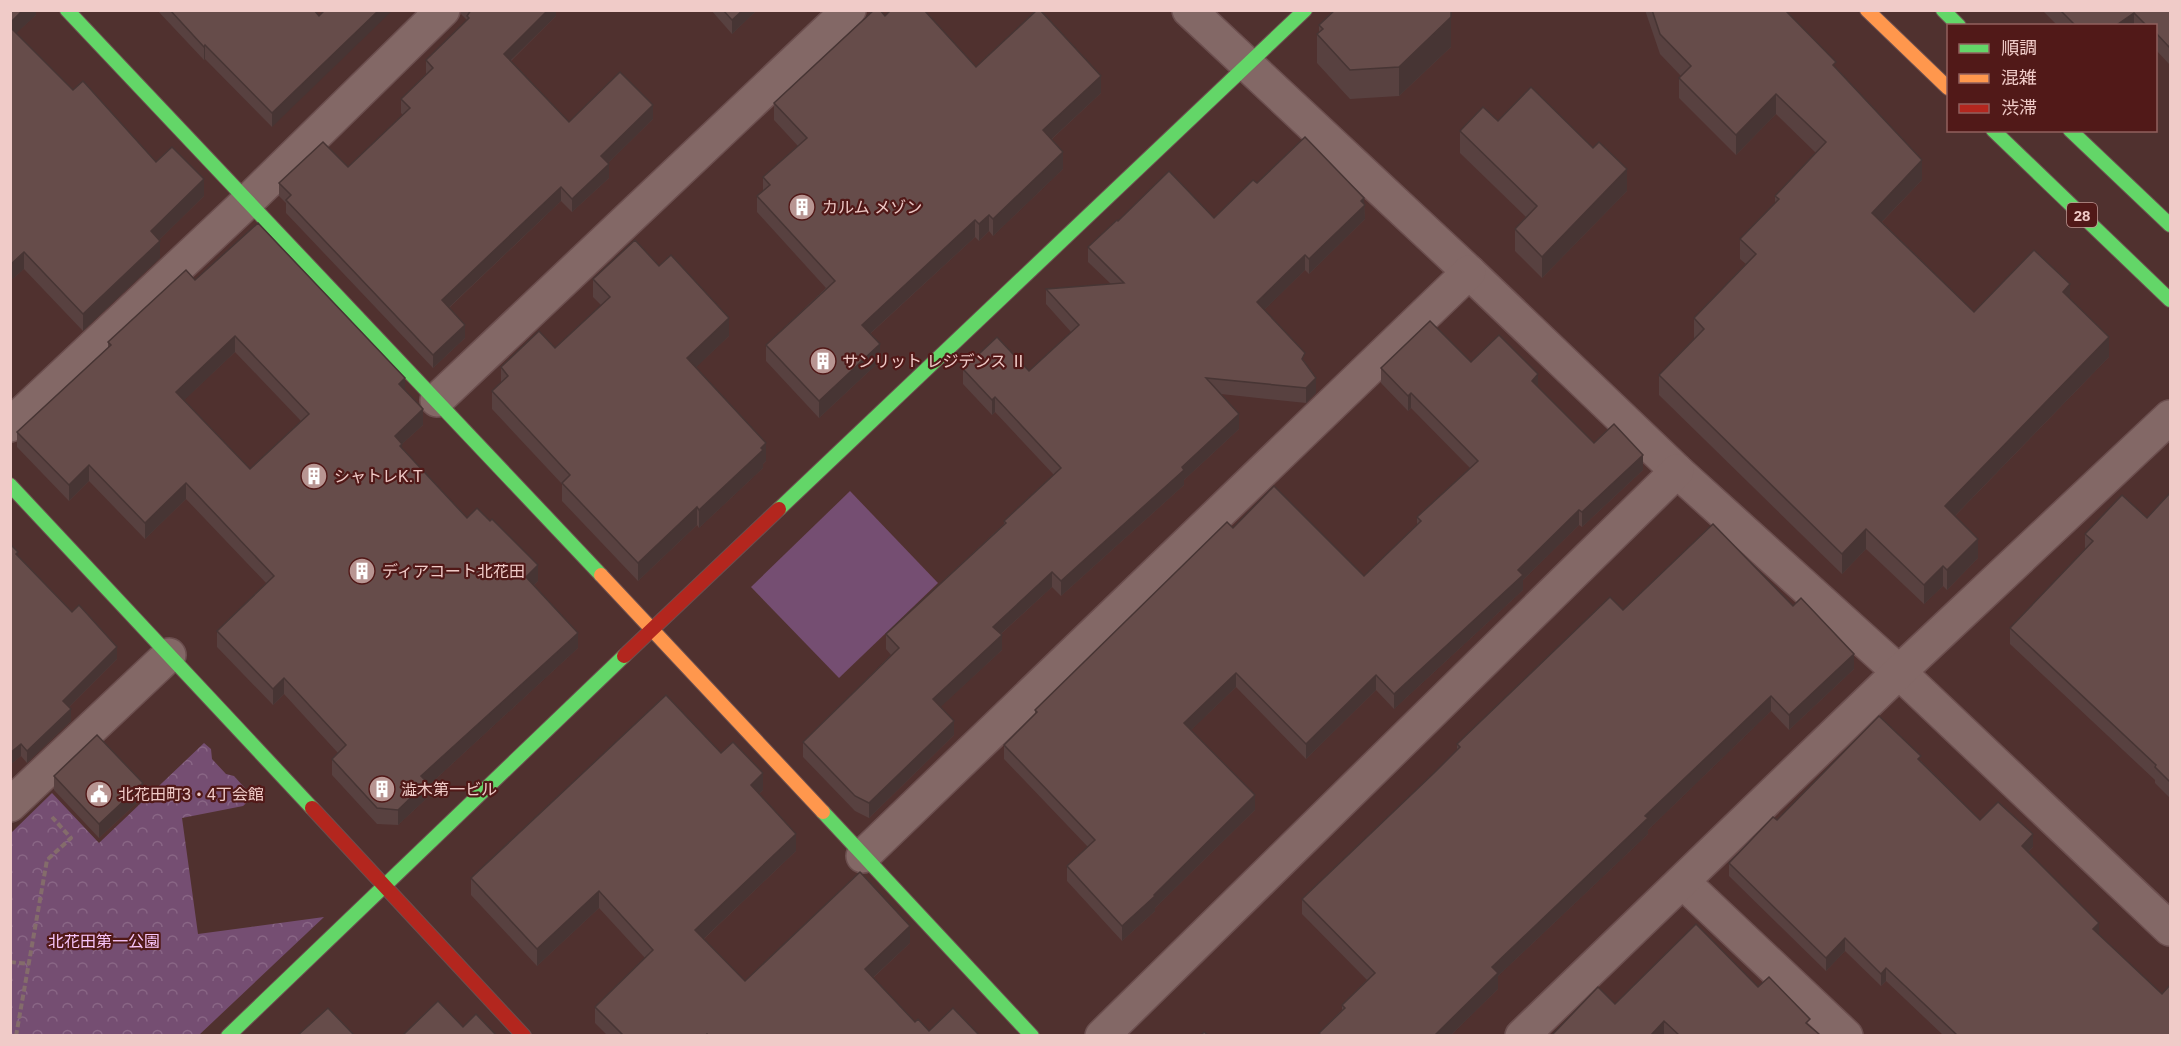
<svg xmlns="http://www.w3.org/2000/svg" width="2181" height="1046" font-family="Helvetica,'Noto Sans JP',sans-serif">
	<defs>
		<pattern id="park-crowns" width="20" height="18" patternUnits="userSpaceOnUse" patternTransform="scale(1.5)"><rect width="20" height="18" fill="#754e72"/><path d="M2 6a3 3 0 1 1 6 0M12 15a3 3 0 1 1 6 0" fill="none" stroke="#896685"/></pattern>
	</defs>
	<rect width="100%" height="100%" fill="#50312f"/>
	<path fill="#754e72" d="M850,491L938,583L839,678L751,587Z"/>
	<path fill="url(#park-crowns)" d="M204,743L211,749L212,759L226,774L234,776L253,797L243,806L182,818L198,934L324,917L199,1035H11V833L52,793L99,843Z"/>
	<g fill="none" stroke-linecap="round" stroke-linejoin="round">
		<defs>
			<g id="street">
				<path d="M1189,10L1469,272L1677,471L1899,672L2170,929"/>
				<path d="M437,400L849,10"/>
				<path d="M10,425L247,202L443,10"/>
				<path d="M10,805L169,655"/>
				<path d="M863,856L1469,272"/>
				<path d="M1683,882L1846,1036"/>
				<path d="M1102,1036L1677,471"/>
				<path d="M1522,1036L1899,672L2170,417"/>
			</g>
			<g id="fast">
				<path d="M67,10L601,575"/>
				<path d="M1943,10L1959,26"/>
				<path d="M1993,130L2170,300"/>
				<path d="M2070,130L2170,225"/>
				<path d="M10,485L312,808"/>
				<path d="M779,509L1305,10"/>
				<path d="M823,812L1032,1036"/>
				<path d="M228,1036L624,656"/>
			</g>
			<g id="slow">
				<path d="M1867,10L1948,88"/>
				<path d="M601,575L823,812"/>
			</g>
			<g id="jam">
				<path d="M624,656L779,509"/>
				<path d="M312,808L524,1036"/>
			</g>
		</defs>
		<use href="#street" stroke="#6c4f4f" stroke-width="36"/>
		<use href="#fast" stroke="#6c4f4f" stroke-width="16"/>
		<use href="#slow" stroke="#6c4f4f" stroke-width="16"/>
		<use href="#jam" stroke="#6c4f4f" stroke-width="16"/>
		<g stroke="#846c6b" stroke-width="4" stroke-dasharray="6 3" stroke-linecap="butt">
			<path d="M10,962L29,964"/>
			<path d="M16,1036L47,860L71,838L52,817"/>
		</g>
		<use href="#street" stroke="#836866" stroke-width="33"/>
		<use href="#fast" stroke="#63d668" stroke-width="14"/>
		<use href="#slow" stroke="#ff974d" stroke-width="14"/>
		<use href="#jam" stroke="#b3261e" stroke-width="14"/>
	</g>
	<g fill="#584140" fill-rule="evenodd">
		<path d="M10,10H36V15L16,33L73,90L156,162L204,196L159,240L160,258L83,331L24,269L10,281Z"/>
		<path d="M157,10H314L319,16L272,127L205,59L204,60Z"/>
		<path d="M461,10H556V16L511,61L569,122L653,119L608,163L609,178L572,212L561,201L449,308L465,338L433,368L286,213V203L279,196V183L348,167L403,115L401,113V99L426,74V60L467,20L461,14Z"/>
		<path d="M711,10H757L732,34Z"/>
		<path d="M1645,10H1785L1836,68L1922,180L1882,222L1974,312L2070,299L2109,357L1955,516L1978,558L1947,590L1943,586L1924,604L1866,549L1842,574L1659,395V375L1694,339V318L1746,264L1740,259V239L1775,204V196L1816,153L1776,114L1736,155L1679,98V78L1681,76L1660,54Z"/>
		<path d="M2042,10H2170V65L2156,50V26H2058Z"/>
		<path d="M885,16L976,67L1101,93L1052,139L1063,169L993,236L989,231L979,241L975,237L870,334L880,361L819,418L766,361V345L826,288L757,212V196L763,191V177L798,146L774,120V103Z"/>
		<path d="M1319,25L1451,47L1399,96L1350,99L1317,63V34L1319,32Z"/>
		<path d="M1498,121L1627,191L1542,278L1515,251V229L1526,217L1460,153V131Z"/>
		<path d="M1257,183L1364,204L1365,219L1309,274L1305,270L1264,310L1305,362L1316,393L1306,403L1221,394L1239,429L1184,480V485L1061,596L1052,587L1001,634L1002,650L940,707L954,735L869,818L855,811L803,757V742L891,655L886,649V634L1004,524V521L1054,475L995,412L992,415L963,384V369L1029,371L1071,332L1046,304V289L1111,284L1088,262V247L1118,221L1214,218Z"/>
		<path d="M659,266L729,336L696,367L766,461L763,464V468L699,528L697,525L638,581L562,501V484L492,409V391L501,383V367L555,348L601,305L593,297V279Z"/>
		<path d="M195,280L405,390L423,425L402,444V448L467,518L538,581L534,585L578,648L427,787V798L398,825L377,824L332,775V759L338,753L284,694L273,705L217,647V631L267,584L186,499L145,539L89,481L69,501L17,447V432L108,348V342ZM235,352L301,421L250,469L184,400Z"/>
		<path d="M1471,362L1538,387L1594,443L1643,470L1582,527L1579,525L1523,580V590L1394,709L1376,690L1306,759L1236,687L1191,730L1255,810L1155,908V911L1122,941L1067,881V866L1088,847L1004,759V745L1035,715V710L1233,528L1364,576L1417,525V517L1470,468L1411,408L1408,411L1381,383V368Z"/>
		<path d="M2170,493V798L2155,783V780L2010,644V628L2085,549V534L2147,518Z"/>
		<path d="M10,544L18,556L117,659L69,707L71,721L27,763L21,756L10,765Z"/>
		<path d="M1623,610L1854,669L1789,730L1771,711L1648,830V834L1498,976V989L1451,1035H1319V1033L1342,1010V1005L1367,980L1302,914V899L1434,773L1457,751V744Z"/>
		<path d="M721,753L763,790L759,794L796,851L704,939L745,981L910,943L873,978L915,1022L929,1031L979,1035H607L595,1023V1007L645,958L599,908L537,966L471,895V878Z"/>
		<path d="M1921,761L1980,820L2033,847L2028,852L2099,934L2170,1035H1943L1886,981L1881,986L1845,951L1826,971L1729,876V863L1777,820Z"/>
		<path d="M54,776L143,797L99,838L54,790Z"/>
		<path d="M1758,987L1810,1026L1820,1035H1666L1615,1004Z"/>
	</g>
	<g fill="#473534">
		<path d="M23,10H36V15L10,39V23Z"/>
		<path d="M379,10H393L272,127V113Z"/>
		<path d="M548,10H556V16L504,67V54Z"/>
		<path d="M743,10H757L732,34V20Z"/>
		<path d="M1451,10V47L1399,96V67Z"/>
		<path d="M2134,13V26H2115Z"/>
		<path d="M205,45V59L204,60V47Z"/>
		<path d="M1101,76V93L1043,147V130Z"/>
		<path d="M1776,94V114L1736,155V135Z"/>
		<path d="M653,105V119L601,170V156Z"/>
		<path d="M1063,152V169L993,236V219Z"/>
		<path d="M1922,160V180L1872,232V213Z"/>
		<path d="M609,164V178L572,212V199Z"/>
		<path d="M1627,169V191L1542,278V257Z"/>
		<path d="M204,179V196L151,248V231Z"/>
		<path d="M561,187V201L442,314V300Z"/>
		<path d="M1364,198L1365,219L1309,274V259Z"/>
		<path d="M989,215V231L979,241V224Z"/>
		<path d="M975,220V237L862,341V325Z"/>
		<path d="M160,241V258L83,331V314Z"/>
		<path d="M24,252V269L10,281V265Z"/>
		<path d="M1305,255V270L1257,317V302Z"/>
		<path d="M2070,284V304L2063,292Z"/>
		<path d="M729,318V336L687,376V358Z"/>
		<path d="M465,325V338L433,368V355Z"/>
		<path d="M235,336V352L176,408V392Z"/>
		<path d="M2109,337V357L1945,526V506Z"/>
		<path d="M880,344V361L819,418V401Z"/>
		<path d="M1538,374V389L1532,381Z"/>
		<path d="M405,378V394L399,384Z"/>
		<path d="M1316,378V393L1306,403V388Z"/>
		<path d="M1411,393V408L1408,411V396Z"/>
		<path d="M995,397V412L992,415V400Z"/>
		<path d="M423,409V425L402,444V460L395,436Z"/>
		<path d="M1239,414V429L1184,480V485L1061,596V581Z"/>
		<path d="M766,443V461L763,464V468L699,528V510Z"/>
		<path d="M1643,455V470L1582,527V512Z"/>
		<path d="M89,465V481L69,501V485Z"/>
		<path d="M186,483V499L145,539V523Z"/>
		<path d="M697,507V525L638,581V563Z"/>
		<path d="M1579,510V525L1523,580V590L1394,709V694Z"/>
		<path d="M1866,529V549L1842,574V554Z"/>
		<path d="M1978,539V558L1947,590V570Z"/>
		<path d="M538,565V581L526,593V577Z"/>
		<path d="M1943,566V586L1924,604V585Z"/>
		<path d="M1052,572V587L993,641V627Z"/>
		<path d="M578,633V648L427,787V798L398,825V810L421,776Z"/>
		<path d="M1002,635V650L933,714V699Z"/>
		<path d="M117,647V659L63,713V701Z"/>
		<path d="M1854,654V669L1789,730V715Z"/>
		<path d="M1236,673V687L1184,737V723Z"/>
		<path d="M1376,675V690L1306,759V744Z"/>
		<path d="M284,678V694L273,705V689Z"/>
		<path d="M1771,696V711L1648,830V834L1498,976V989L1451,1035H1435L1492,967L1645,816Z"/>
		<path d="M71,709V721L27,763V751Z"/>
		<path d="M954,721V735L869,818V803Z"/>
		<path d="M21,744V756L10,765V753Z"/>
		<path d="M763,773V790L751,802V785Z"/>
		<path d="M143,783V797L99,838V824Z"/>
		<path d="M1255,795V810L1155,908V911L1122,941V926Z"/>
		<path d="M796,834V851L695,947V930Z"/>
		<path d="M2033,834V847L2022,858V846Z"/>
		<path d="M599,891V908L537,966V949Z"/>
		<path d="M2099,923V935L2093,929Z"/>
		<path d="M910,926V943L865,985V969Z"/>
		<path d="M1845,938V951L1826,971V958Z"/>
		<path d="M1886,968V981L1881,986V974Z"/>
		<path d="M1664,1021V1034L1663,1035H1651Z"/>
	</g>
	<g fill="#664c4a" stroke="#473534" stroke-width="1.5" fill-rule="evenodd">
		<path d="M10,10H23L10,23Z"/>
		<path d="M170,10H314L319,16L325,10H379L272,113L205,45L204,47Z"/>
		<path d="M471,10H548L504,54L569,122L620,72L653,105L601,156L609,164L572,199L561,187L442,300L465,325L433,355L286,200L291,195L279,183L323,142L348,167L410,108L401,99L433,68L426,60L469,18L467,16Z"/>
		<path d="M723,10H743L732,20Z"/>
		<path d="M874,10H880L885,16L891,10H924L976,67L1037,10H1040L1101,76L1043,130L1063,152L993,219L989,215L979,224L975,220L862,325L880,344L819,401L766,345L835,281L757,196L770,185L763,177L807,138L774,103Z"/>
		<path d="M1335,10H1451V17L1399,67L1350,70L1317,34L1323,29L1319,25Z"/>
		<path d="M1652,10H1785L1836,62L1833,65L1922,160L1872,213L1974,312L2034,250L2070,284L2063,292L2109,337L1945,506L1978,539L1947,570L1943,566L1924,585L1866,529L1842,554L1659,375L1704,329L1694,318L1756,254L1740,239L1779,199L1775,196L1826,142L1776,94L1736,135L1679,78L1691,66L1660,34Z"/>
		<path d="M2060,10H2170V48L2156,33V26H2147L2134,13L2115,26H2076Z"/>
		<path d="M10,27L73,90L83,81L156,162L172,147L204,179L151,231L160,241L83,314L24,252L10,265Z"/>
		<path d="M1531,87L1593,148L1599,142L1627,169L1542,257L1515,229L1537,206L1460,131L1483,107L1498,121Z"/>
		<path d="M1305,137L1364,198L1361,201L1365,205L1309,259L1305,255L1257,302L1305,353L1302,359L1316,378L1306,388L1206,378L1239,414L1182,467L1184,470L1061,581L1052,572L993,627L1002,635L933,699L954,721L869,803L855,796L803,742L899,648L886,634L1006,523L1004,521L1061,468L995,397L992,400L963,369L997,337L1029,371L1079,325L1046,289L1124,283L1088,247L1117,220L1118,221L1169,171L1214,218L1253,180L1257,183Z"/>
		<path d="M258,223L405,378L399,384L423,409L395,436L402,444L400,446L467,518L477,508L490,521L492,519L538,565L526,577L578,633L421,776L427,782L398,810L377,808L332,759L346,745L284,678L273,689L217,631L274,576L186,483L145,523L89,465L69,485L17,432L111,345L108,342L186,270L195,280ZM235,336L309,414L250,469L176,392Z"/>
		<path d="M635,240L659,266L671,255L729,318L687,358L766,443L761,448L763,450L699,510L697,507L638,563L562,483L570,475L492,391L508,376L501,367L539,331L555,348L610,297L593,279Z"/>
		<path d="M1430,321L1471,362L1499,335L1538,374L1532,381L1594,443L1614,424L1643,455L1582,512L1579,510L1518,570L1523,575L1394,694L1376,675L1306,744L1236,673L1184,723L1255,795L1154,895L1155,896L1122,926L1067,866L1095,840L1004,745L1037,712L1035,710L1227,522L1233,528L1274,486L1364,576L1421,521L1417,517L1478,461L1411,393L1408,396L1381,368Z"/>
		<path d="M2170,493V782L2155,767L2156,765L2010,628L2093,541L2085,534L2122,495L2147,518Z"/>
		<path d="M1713,524L1793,606L1801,598L1854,654L1789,715L1771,696L1645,816L1648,818L1492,967L1498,973L1435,1035H1321L1319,1033L1345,1008L1342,1005L1375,973L1302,899L1434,773L1460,747L1457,744L1610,597L1623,610Z"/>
		<path d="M10,544L18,552L16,554L72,612L79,605L117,647L63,701L71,709L27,751L21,744L10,753Z"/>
		<path d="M666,695L721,753L733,742L763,773L751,785L796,834L695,930L745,981L860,872L910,926L865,969L915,1022L918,1019L929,1031L953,1008L979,1035H708L707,1034L706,1035H623L595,1007L653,950L599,891L537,949L471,878Z"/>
		<path d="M1879,716L1921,756L1918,759L1980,820L1998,802L2033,834L2022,846L2099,923L2093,929L2162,994L2170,985V1035H1957L1886,968L1881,974L1845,938L1826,958L1729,863L1773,817L1777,820Z"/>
		<path d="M97,735L143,783L99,824L54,776Z"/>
		<path d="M1696,924L1758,987L1769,977L1810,1019L1806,1023L1820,1035H1679L1664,1021L1651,1035H1552L1598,987L1615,1004Z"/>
		<path d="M438,1001L463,1027L476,1014L496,1035H403Z"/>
		<path d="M328,1008L354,1035H298Z"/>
		<path d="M1204,1032L1208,1035H1201Z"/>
	</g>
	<defs>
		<symbol id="building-disc" viewBox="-11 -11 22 22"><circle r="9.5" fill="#b89592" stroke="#511918"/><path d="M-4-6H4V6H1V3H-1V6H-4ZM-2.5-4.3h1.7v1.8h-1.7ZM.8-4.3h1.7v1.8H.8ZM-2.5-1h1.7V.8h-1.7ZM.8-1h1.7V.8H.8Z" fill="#fff"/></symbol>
		<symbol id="civic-disc" viewBox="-11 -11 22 22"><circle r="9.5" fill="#b89592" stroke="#511918"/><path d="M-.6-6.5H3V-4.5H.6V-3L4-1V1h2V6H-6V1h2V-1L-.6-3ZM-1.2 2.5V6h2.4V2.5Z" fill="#fff"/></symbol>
	</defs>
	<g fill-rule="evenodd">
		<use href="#building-disc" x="787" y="192" width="30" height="30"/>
		<use href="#building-disc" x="808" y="346" width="30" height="30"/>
		<use href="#building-disc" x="299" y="461" width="30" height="30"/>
		<use href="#building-disc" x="347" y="556" width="30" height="30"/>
		<use href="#building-disc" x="367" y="774" width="30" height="30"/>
		<use href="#civic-disc" x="84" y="779" width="30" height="30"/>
	</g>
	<g text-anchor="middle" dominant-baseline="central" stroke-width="4.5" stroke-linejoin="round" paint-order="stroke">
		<rect fill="#511918" stroke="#c09693" stroke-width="1.5" x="2067" y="203" width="30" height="24" rx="4.5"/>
		<g font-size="15" font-weight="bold" fill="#f0cbc8">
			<text x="2082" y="215">28</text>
		</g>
		<g font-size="16" fill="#f0cbc8" stroke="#511918" text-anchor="start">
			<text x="822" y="207">カルム メゾン</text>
			<text x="842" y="361">サンリット レジデンス Ⅱ</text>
			<text x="334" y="476">シャトレK.T</text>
			<text x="382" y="571">ディアコート北花田</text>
			<text x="401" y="789">澁木第一ビル</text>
			<text x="118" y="794">北花田町3・4丁会館</text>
		</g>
		<g font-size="16" fill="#f8c5fa" stroke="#511918">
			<text x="104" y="941">北花田第一公園</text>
		</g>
	</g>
	<rect width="2181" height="1046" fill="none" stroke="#f0cbc8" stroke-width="24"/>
	<rect x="1947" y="24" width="210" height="108" fill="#511918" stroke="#91605e" stroke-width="1.5"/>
	<rect x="1959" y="44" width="30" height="9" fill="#63d668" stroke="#91605e" stroke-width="1.5"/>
	<text x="2001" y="54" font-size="18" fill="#f0cbc8">順調</text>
	<rect x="1959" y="74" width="30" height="9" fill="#ff974d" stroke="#91605e" stroke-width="1.5"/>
	<text x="2001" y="84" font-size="18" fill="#f0cbc8">混雑</text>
	<rect x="1959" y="104" width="30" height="9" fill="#b3261e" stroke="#91605e" stroke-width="1.5"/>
	<text x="2001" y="114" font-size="18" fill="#f0cbc8">渋滞</text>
</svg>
